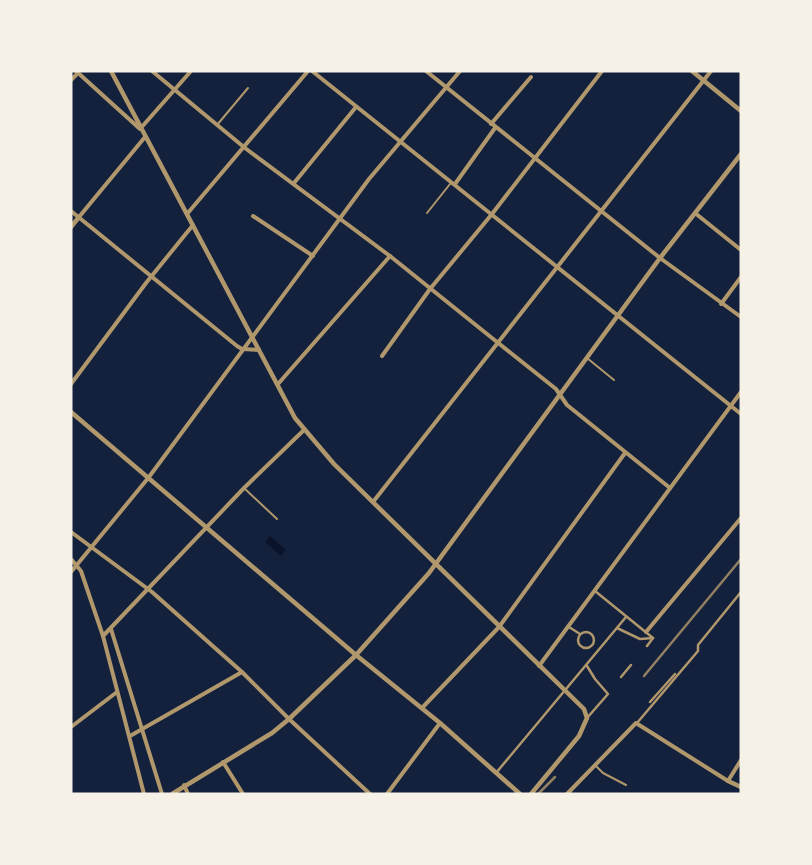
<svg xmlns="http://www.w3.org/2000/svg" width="812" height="865" font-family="'DejaVu Sans',sans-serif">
	<rect width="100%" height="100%" fill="#14213d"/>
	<path fill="#0b132b" d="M270,536L286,550L281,556L265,542Z"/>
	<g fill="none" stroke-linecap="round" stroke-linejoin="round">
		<g stroke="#b1986c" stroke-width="2">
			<path d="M217,125L248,88"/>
			<path d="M427,213L450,184"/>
			<path d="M587,358L614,380"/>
			<path d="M244,488L277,519"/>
			<path d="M595,765L603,773L626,785"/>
		</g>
		<g stroke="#b1986c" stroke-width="2.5">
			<path d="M595,591L653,638"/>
			<path d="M569,627L580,634"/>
			<path d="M617,628L640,639L653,638"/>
			<circle cx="586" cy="640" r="8"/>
			<path d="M647,646L653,638"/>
			<path d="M587,666L595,679L608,694L587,718"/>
			<path d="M621,677L631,665"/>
			<path d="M650,702L675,674"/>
			<path d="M637,723L698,651V645L741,592"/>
			<path d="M496,773L626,617"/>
		</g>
		<g stroke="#b1986c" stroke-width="4">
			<path d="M76,71L140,129L191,71"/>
			<path d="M152,71L245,148L390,256L497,342L556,389L567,405L670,488"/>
			<path d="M312,71L741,414"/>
			<path d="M426,71L660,258L741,317"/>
			<path d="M71,80L78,73"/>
			<path d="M491,124L531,77"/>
			<path d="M294,183L356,107"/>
			<path d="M455,184L495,128"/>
			<path d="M71,211L237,346L242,349L259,350"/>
			<path d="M695,213L741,250"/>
			<path d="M187,214L308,71"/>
			<path d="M253,216L313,256"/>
			<path d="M79,217L145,137"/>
			<path d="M721,304L741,277"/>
			<path d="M382,356L430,289L492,214L602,71"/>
			<path d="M71,384L146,283L193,225"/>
			<path d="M278,384L390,256"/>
			<path d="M373,502L711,71"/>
			<path d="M71,532L152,592L242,672L289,719L370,794"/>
			<path d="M71,559L81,571L103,636L144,794"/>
			<path d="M71,572L149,477L369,179L460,71"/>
			<path d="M111,629L162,794"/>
			<path d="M646,632L741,518"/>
			<path d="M103,636L244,488L304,430"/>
			<path d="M539,666L741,392"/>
			<path d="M422,708L499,627L625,453"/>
			<path d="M71,727L117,692"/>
			<path d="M130,736L242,672"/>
			<path d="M223,762L243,794"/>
			<path d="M184,785L188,794"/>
			<path d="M387,794L440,723"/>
			<path d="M567,794L636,723L728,781L741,760"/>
		</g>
		<g stroke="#b1986c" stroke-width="4.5">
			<path d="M111,71L295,418L334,464L584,709L587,718L579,736L531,794"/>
			<path d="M692,71L741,111"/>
			<path d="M71,227L79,217"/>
			<path d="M71,412L356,655L440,723L520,794"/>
			<path d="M728,781L741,787"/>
			<path d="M172,794L272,733L289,719L356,655L429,573L660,258L741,154"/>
		</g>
		<g stroke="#918062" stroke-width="2.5">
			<path d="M644,676L741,559"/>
			<path d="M538,794L555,777"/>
		</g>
	</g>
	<rect width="812" height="865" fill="none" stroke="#f6f1e7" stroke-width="145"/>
</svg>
